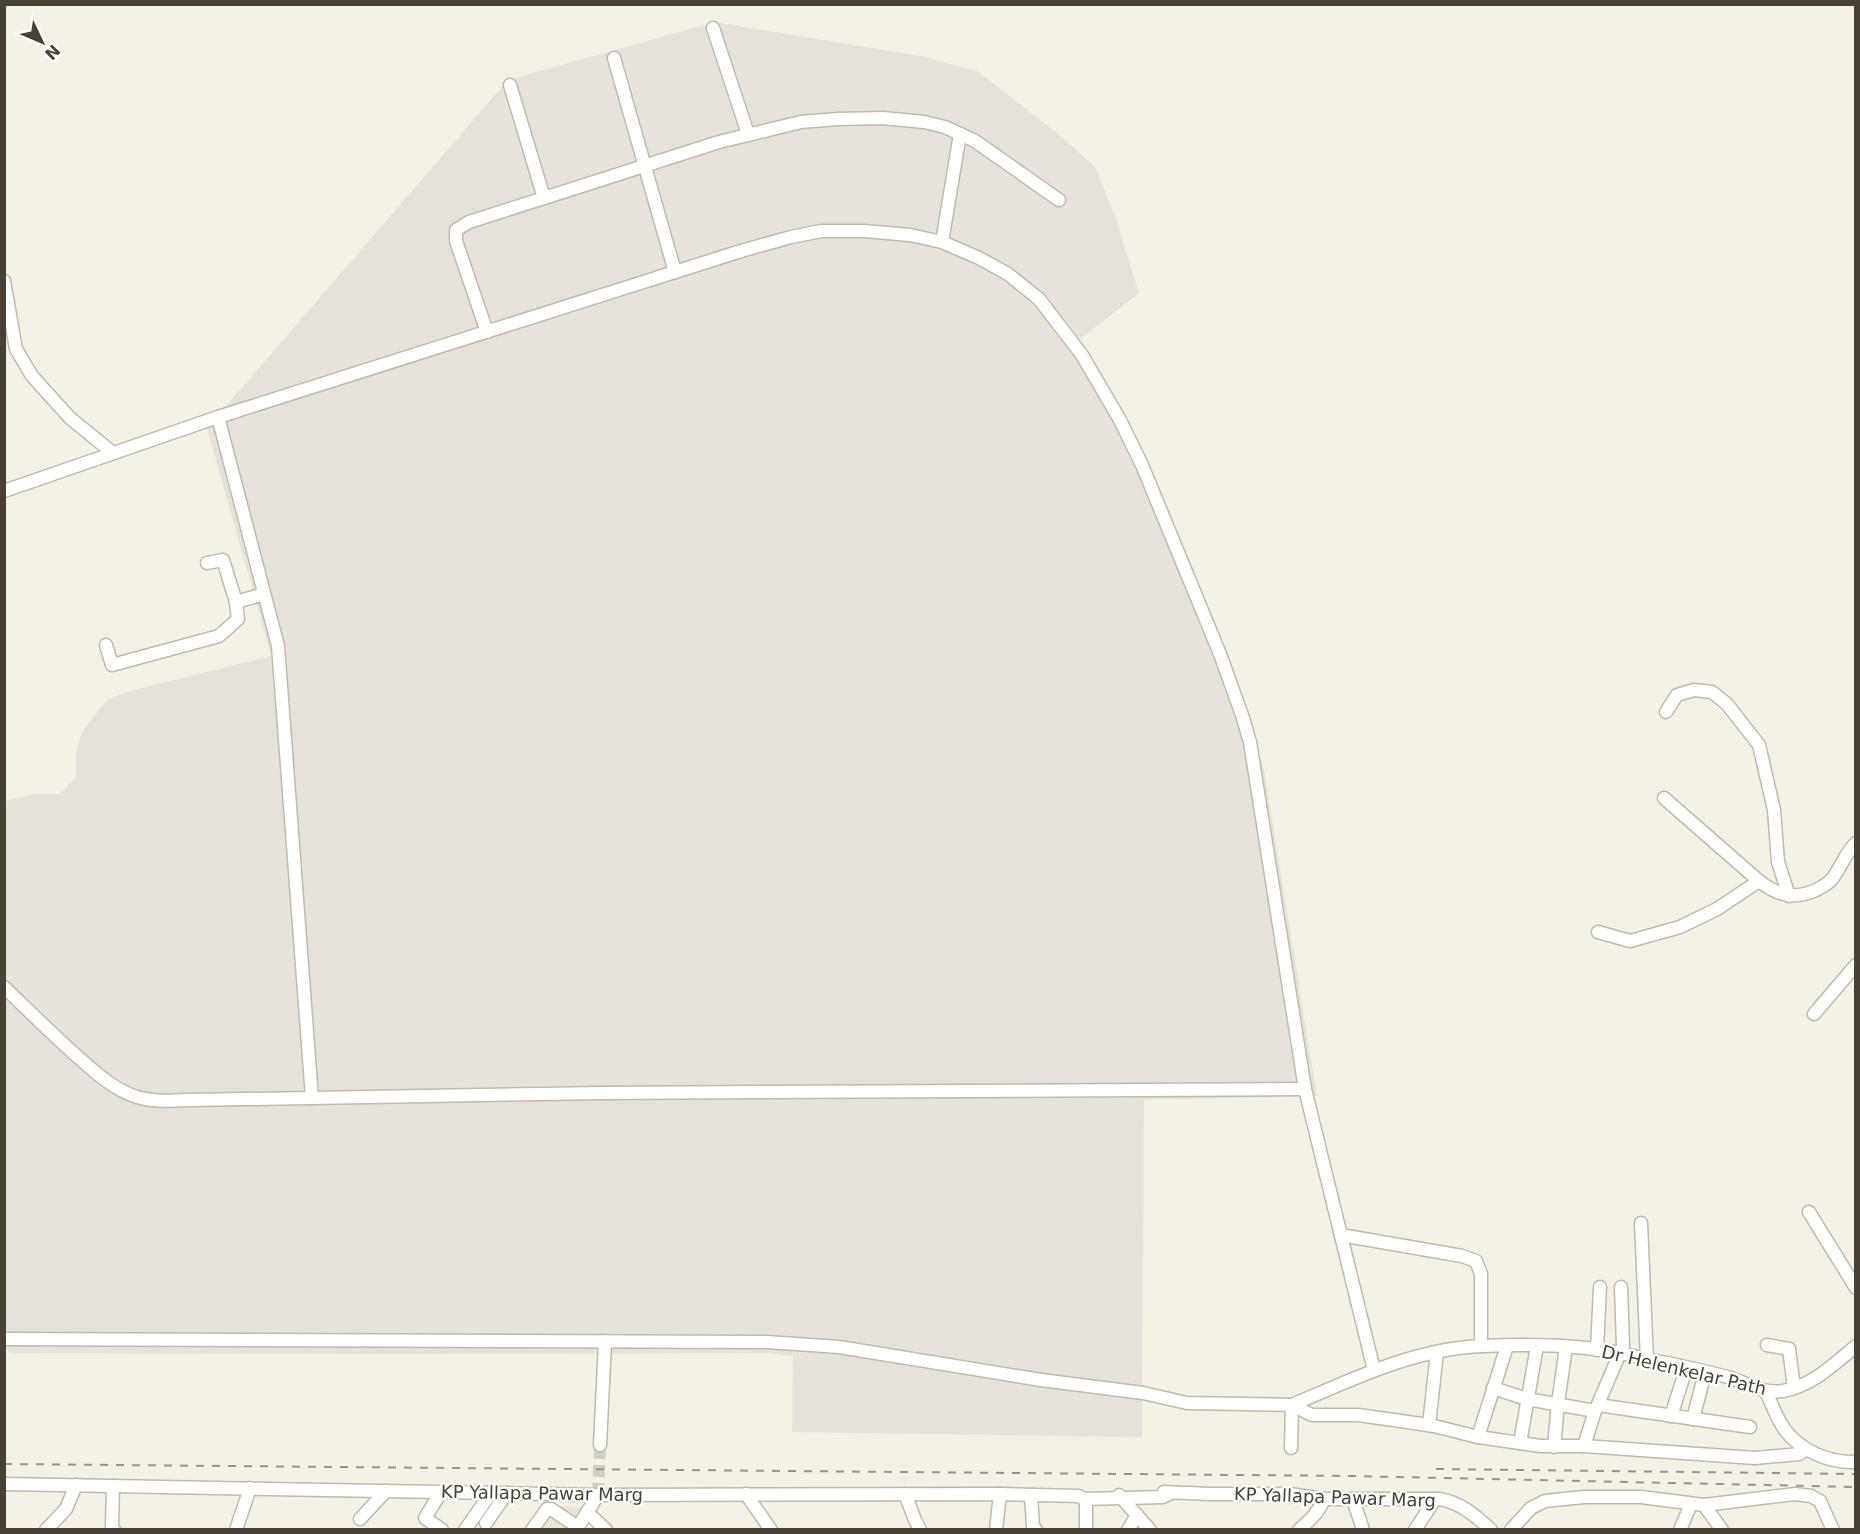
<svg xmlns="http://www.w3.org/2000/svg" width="1860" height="1534" font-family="'DejaVu Sans',sans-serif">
	<rect width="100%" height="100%" fill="#f4f1e6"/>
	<path fill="#e8e4d3" d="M549,1505L586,1508L573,1529L534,1530Z"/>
	<path fill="#e6e2db" d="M715,22L920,56L977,71L1057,133L1095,167L1116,219L1139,293L1079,340L1125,416L1255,737L1264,770L1317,1096L1144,1100L1142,1437L792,1432L793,1356L767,1353L397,1354L10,1353L4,1347V801L34,794H60L76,777V754L80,737L87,725L106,701L114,697L130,691L271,656L207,428L508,80Z"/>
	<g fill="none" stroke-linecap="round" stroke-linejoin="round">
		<path stroke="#d1cec3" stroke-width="12" stroke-dasharray="12 6" stroke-linecap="butt" d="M598,1495L600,1445"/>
		<defs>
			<g id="minor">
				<path d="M713,28L748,134"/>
				<path d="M614,58L675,272"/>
				<path d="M510,85L544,198"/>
				<path d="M942,242L960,134"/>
				<path d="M4,281L16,349L32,376L70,418L113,453"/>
				<path d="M487,332L456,241V230L469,222L719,142L801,122L838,119L883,118L924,122L945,127L975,141L1059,200"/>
				<path d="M218,417L278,646L312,1098"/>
				<path d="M4,491L218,417L741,251L791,237L821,231H864L910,235L942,242L979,258L1008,274L1039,299L1082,355L1120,420L1142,465L1220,654L1242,715L1250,742L1305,1089L1374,1370"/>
				<path d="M236,602L264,594"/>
				<path d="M106,645L112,665L219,636L238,619L236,602L223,560L207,563"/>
				<path d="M1666,712L1677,695L1694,690L1712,692L1727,704L1759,745L1774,810L1778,862L1789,896"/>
				<path d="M1664,798L1759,881C1777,895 1794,900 1816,890C1822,887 1828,884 1832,879C1841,868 1845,853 1856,843"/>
				<path d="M1598,932L1630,941L1680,927L1717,909L1759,881"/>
				<path d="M4,987C29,1011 53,1035 79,1058C96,1073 114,1090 137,1097C154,1102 170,1101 188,1100L602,1093L1305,1089"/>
				<path d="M1814,1014L1856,965"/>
				<path d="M1809,1212L1856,1288"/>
				<path d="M1641,1223L1647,1360"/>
				<path d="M1341,1235L1462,1256L1476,1261L1481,1274V1346"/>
				<path d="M4,1339L767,1342L839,1347L1041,1380L1143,1393L1187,1403L1292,1405L1312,1415H1358L1394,1420L1434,1426L1478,1437L1541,1446H1584L1755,1458L1799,1454L1806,1449"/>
				<path d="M1767,1345L1789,1349L1794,1388"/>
				<path d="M1597,1350L1600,1287"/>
				<path d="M1493,1388L1527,1399L1595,1411"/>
				<path d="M1766,1392C1772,1404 1777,1419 1785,1430C1801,1451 1829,1463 1856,1462"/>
				<path d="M1292,1405C1353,1379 1416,1348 1483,1346C1529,1344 1578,1344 1624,1354C1659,1362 1696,1368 1731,1378C1749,1384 1763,1394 1783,1391C1812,1386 1834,1364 1856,1346"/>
				<path d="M1598,1405L1750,1427"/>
				<path d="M1671,1416L1686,1369"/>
				<path d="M1693,1419L1705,1373"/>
				<path d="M1429,1425L1437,1352"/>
				<path d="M1478,1437L1507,1346"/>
				<path d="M1520,1443L1537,1346"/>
				<path d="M600,1445L605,1341"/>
				<path d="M1584,1446L1595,1411L1623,1346L1621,1287"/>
				<path d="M1554,1447L1558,1403L1566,1347"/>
				<path d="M1291,1448L1292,1405"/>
				<path d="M4,1484L598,1495L1000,1494L1079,1496L1084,1499L1163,1497L1171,1493"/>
				<path d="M113,1486L112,1527L114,1530"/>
				<path d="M441,1492L425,1518L442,1530"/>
				<path d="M1164,1492L1211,1494H1290L1324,1499H1439C1460,1502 1476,1516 1491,1530"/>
				<path d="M746,1494L771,1530"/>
				<path d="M905,1494L915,1520L920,1530"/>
				<path d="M1031,1495L1033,1526L1036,1530"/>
				<path d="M1119,1495L1150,1530"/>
				<path d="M1086,1499V1530"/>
				<path d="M1353,1499L1363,1530"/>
				<path d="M1704,1505L1722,1530"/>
				<path d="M587,1512L606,1530"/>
				<path d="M360,1519L386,1491"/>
				<path d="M486,1523L507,1493"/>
				<path d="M46,1530L66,1509L76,1485"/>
				<path d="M236,1530L250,1488"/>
				<path d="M465,1530L491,1493"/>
				<path d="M532,1530L547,1509H551L578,1527"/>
				<path d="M576,1530L598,1495"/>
				<path d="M996,1530L1000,1494"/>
				<path d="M1128,1530L1137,1515"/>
				<path d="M1299,1530C1310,1520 1319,1512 1324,1499"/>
				<path d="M1415,1530L1435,1499"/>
				<path d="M1511,1530L1531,1508L1545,1501L1584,1497H1641L1704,1505L1795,1494L1811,1496L1820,1501L1833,1530"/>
				<path d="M1680,1530L1691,1504"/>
			</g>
		</defs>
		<use href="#minor" stroke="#c0baa8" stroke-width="15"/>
		<use href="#minor" stroke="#fff" stroke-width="12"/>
		<g stroke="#969696" stroke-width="2" stroke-dasharray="8 8" stroke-linecap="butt">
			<path d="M4,1464L1351,1476L1856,1487"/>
			<path d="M1436,1469L1856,1474"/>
		</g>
	</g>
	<g text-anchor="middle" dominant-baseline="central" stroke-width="4.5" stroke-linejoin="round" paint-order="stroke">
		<g font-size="18" fill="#474235" stroke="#fff">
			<text transform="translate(1684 1370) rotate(13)">Dr Helenkelar Path</text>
			<text transform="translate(542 1493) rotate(1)">KP Yallapa Pawar Marg</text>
			<text transform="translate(1335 1497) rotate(2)">KP Yallapa Pawar Marg</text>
		</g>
	</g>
	<rect width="1860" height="1534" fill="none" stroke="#474235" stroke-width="12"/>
	<g transform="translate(42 42) rotate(134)" stroke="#ffffff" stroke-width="4.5" paint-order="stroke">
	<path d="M0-4.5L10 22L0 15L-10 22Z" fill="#474235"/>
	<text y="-9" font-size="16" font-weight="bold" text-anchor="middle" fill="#474235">N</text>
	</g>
</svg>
